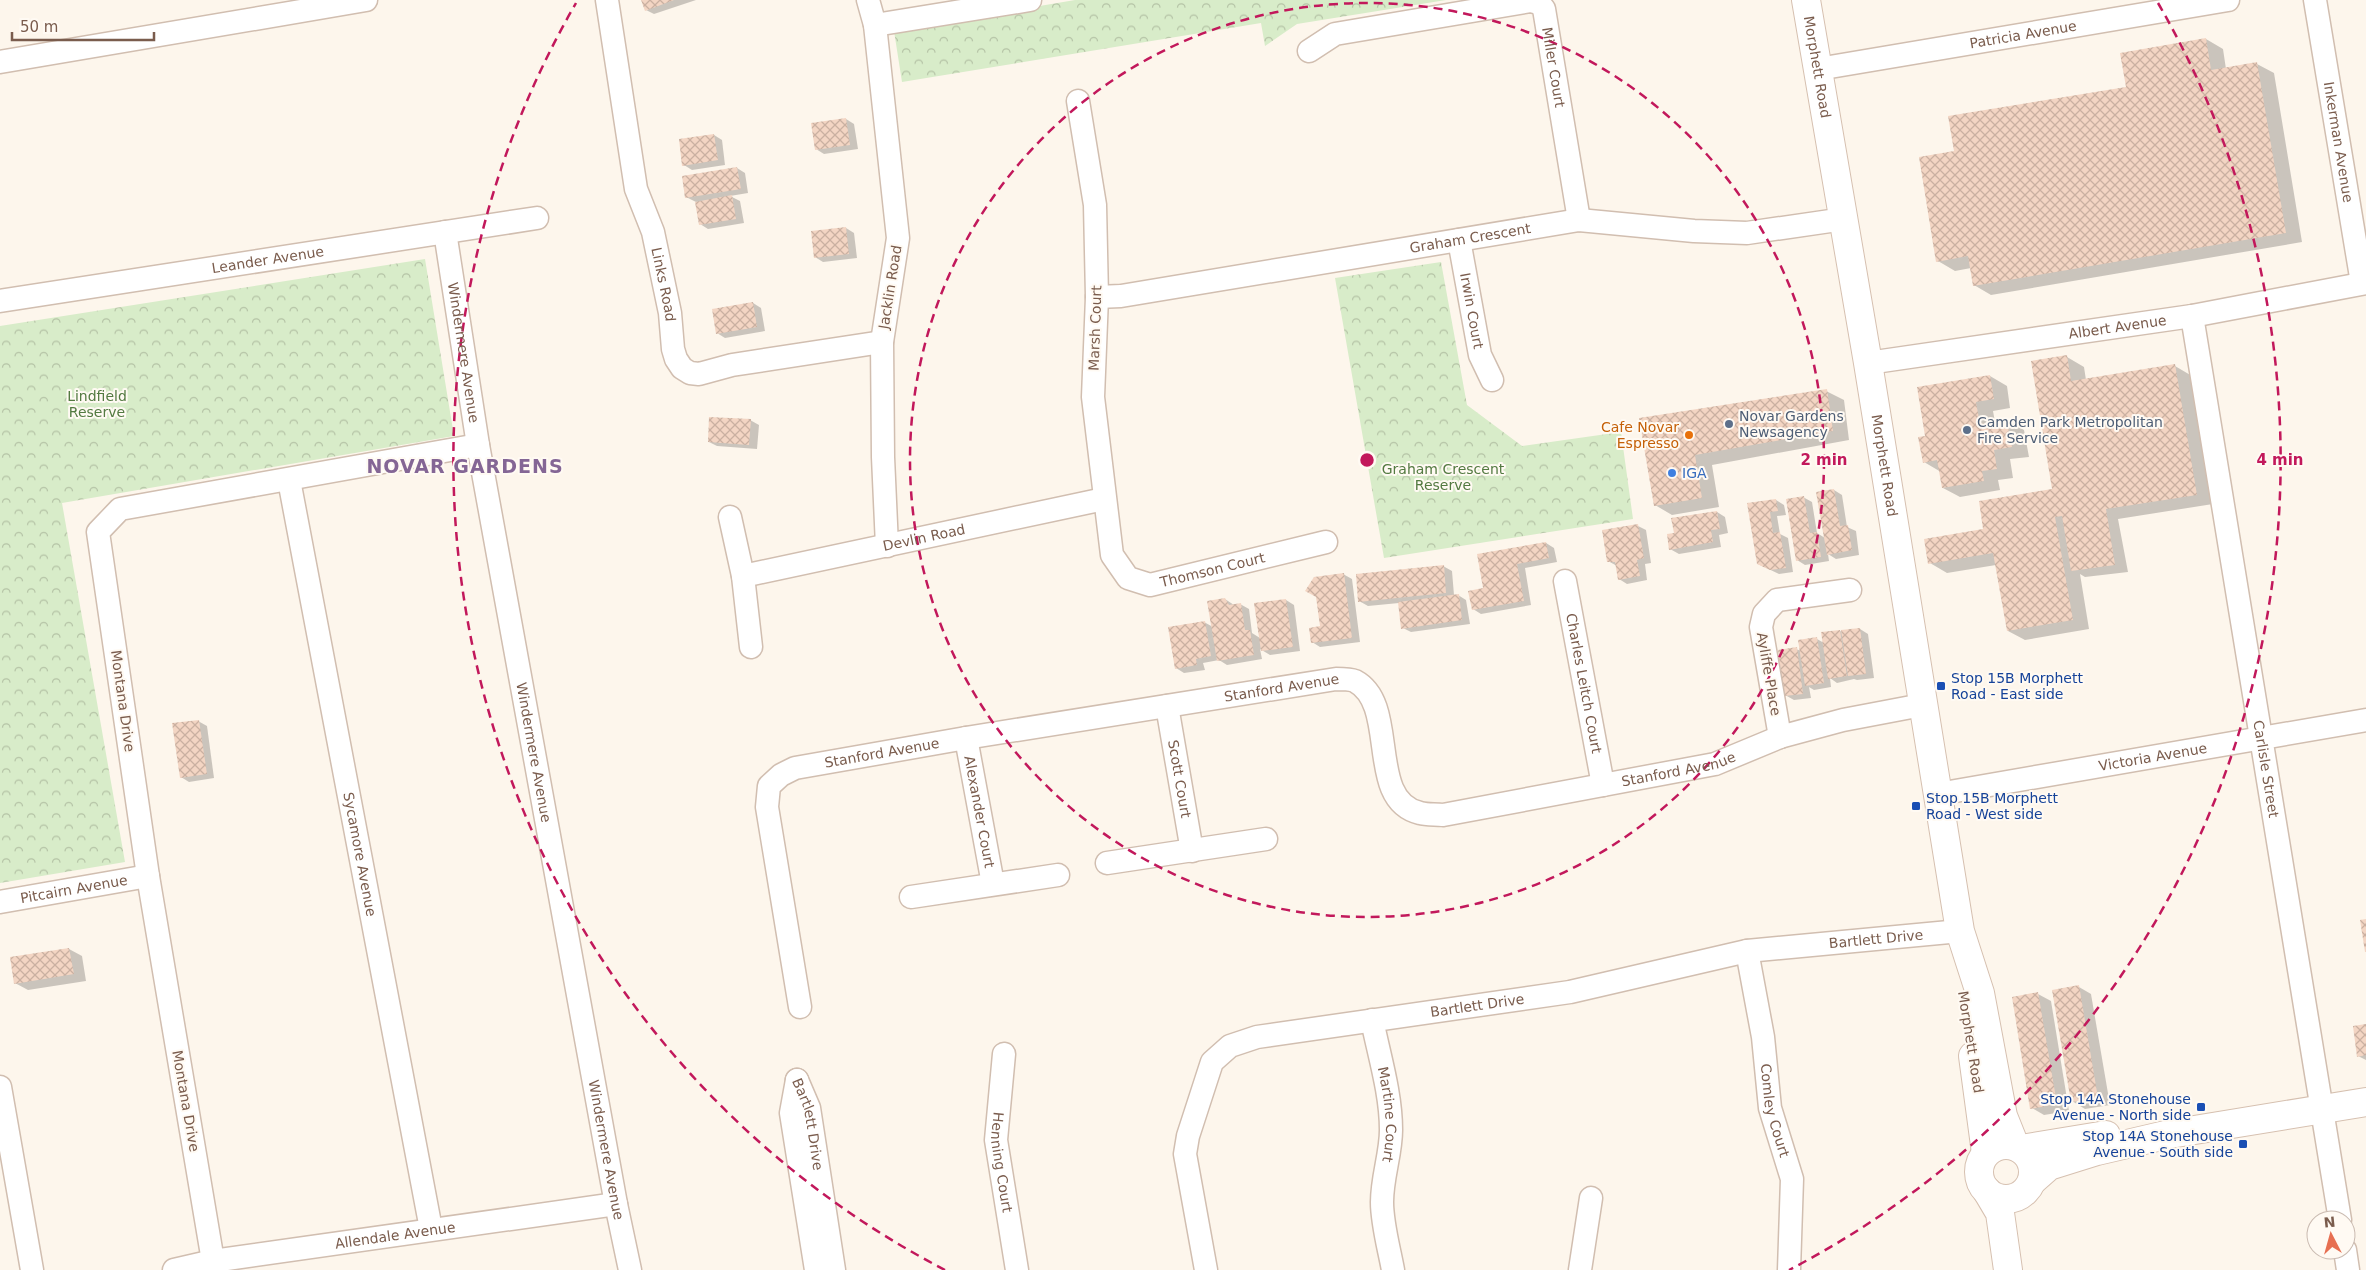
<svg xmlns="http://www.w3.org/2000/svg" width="2366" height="1270" font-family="'DejaVu Sans',sans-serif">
	<defs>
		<pattern id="forest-crowns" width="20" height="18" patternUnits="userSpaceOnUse" patternTransform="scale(1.25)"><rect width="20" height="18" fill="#d8ecc9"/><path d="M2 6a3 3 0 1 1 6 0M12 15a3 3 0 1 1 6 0" fill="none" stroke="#b4c2a5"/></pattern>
		<pattern id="building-cross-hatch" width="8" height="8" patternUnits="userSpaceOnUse" patternTransform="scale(1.25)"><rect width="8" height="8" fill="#f3d5c3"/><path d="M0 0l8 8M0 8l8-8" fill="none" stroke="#cab0a1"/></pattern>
	</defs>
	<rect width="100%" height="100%" fill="#fdf6ec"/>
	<g fill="url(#forest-crowns)">
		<path d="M1075,0H1446L1297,24L1265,46L1261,23L902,82L894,31Z"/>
		<path d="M425,259L454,436L62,503L125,862L0,883V326Z"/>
		<path d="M1441,262L1467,405L1522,446L1621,432L1633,519L1384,558L1335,278Z"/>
	</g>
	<g fill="#0003">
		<path d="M642,0H696L654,14L646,10Z"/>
		<path d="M2206,39L2223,49L2226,69L2257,64L2274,73L2302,242L1991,295L1974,285L1971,268L1955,271L1938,261L1955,152L2127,88Z"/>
		<path d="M846,119L854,124L858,149L824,154L816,149Z"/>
		<path d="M714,135L722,140L725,165L692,170L684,165Z"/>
		<path d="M737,168L745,173L748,193L730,196L740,201L744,223L708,229L700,224L696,202L686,197Z"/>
		<path d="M846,228L854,233L857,258L823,262L815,257Z"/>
		<path d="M753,303L761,308L765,331L725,338L717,333Z"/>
		<path d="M2067,357L2084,367L2086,380L2175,366L2192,376L2213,504L2118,519L2128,572L2085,577L2080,574L2089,629L2025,640L2008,631L1996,565L1947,573L1930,563L2053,490Z"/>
		<path d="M1990,376L2007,386L2010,408L1993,411L1995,422L2007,420L2024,430L2029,457L2010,459L2013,478L1998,480L2000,490L1960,497L1943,488L1941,472L1924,462L1926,437Z"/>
		<path d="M1826,391L1844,400L1849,440L1712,465L1719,507L1672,515L1655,505L1640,419Z"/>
		<path d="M750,420L759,425L757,449L717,446L709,442Z"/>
		<path d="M1834,490L1842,495L1847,527L1856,531L1859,555L1836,559L1828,554L1829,561L1805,565L1797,560L1803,497L1812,502L1817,533L1825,538Z"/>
		<path d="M1776,500L1784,505L1786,515L1777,516L1780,534L1788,538L1793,572L1779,574L1758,564L1748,504Z"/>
		<path d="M1717,512L1725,517L1728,533L1719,535L1721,547L1679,554L1670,549Z"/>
		<path d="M1638,526L1646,530L1651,563L1645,564L1647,580L1627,584L1619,579L1617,566L1608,561Z"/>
		<path d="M1546,543L1554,548L1557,562L1525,568L1531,605L1481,614L1473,609L1485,589L1479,555Z"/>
		<path d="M1443,566L1452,571L1454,595H1458L1466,600L1470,624L1411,632L1403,628L1399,603L1368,606L1359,601Z"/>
		<path d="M1343,574L1352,579L1360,642L1320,647L1312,642L1321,627Z"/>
		<path d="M1225,599L1234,605L1240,604L1249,609L1252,633L1260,638L1286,600L1294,605L1300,651L1270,655L1260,649L1262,659L1227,665L1219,660L1203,663L1205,670L1184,673L1176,668L1204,622L1213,627Z"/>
		<path d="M1860,629L1868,634L1874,678L1857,680L1854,679L1837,683L1830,678L1831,687L1814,690L1809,687L1811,698L1794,700L1785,695L1796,649L1801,651L1817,639L1824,643L1840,631L1843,633Z"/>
		<path d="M198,721L207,726L214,778L189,782L181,777Z"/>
		<path d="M69,949L82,956L86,981L28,990L15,983Z"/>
		<path d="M2079,987L2091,994L2110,1105L2085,1109L2072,1101Z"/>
		<path d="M2038,994L2051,1001L2069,1111L2044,1115L2032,1108Z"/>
		<path d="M2366,1026V1060L2358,1056Z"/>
	</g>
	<g fill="url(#building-cross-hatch)">
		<path d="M641,0H674L645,11Z"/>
		<path d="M2206,38L2211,70L2257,62L2286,233L1973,286L1968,256L1936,262L1919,157L1954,151L1948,116L2126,87L2120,53Z"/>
		<path d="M846,118L850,145L815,150L811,123Z"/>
		<path d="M714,134L718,160L682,166L679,139Z"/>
		<path d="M737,167L741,189L685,198L682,176Z"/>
		<path d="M732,195L736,219L699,225L695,202Z"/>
		<path d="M846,227L849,254L814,258L811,231Z"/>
		<path d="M753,302L757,327L716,334L712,309Z"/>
		<path d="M2067,355L2071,381L2175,364L2197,495L2106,509L2115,565L2071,571L2062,516L2055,517L2073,620L2007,631L1993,553L1928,564L1924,539L1983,529L1979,501L2052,489L2031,361Z"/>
		<path d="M1990,375L1994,399L1976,402L1980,424L2007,419L2012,447L1994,450L1997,469L1982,471L1984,481L1942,488L1937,460L1923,463L1918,437L1925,436L1917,387Z"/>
		<path d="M1827,389L1833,431L1695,455L1702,498L1654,506L1639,418Z"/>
		<path d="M709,417L751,419L749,445L708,442Z"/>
		<path d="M1834,489L1840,526L1848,525L1852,550L1827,555L1816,492Z"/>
		<path d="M1804,496L1810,533L1817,532L1821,557L1796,561L1786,499Z"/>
		<path d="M1776,499L1778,511L1770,512L1773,533L1780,532L1786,568L1770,570L1757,564L1747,503Z"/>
		<path d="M1717,511L1720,529L1711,530L1713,542L1669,550L1667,534L1674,533L1671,518Z"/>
		<path d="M1638,524L1644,558L1637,560L1640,576L1618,580L1615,562H1607L1602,530Z"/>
		<path d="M1546,542L1549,558L1517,564L1524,601L1472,610L1468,591L1483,588L1477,554Z"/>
		<path d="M1444,565L1446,593L1358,602L1356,574Z"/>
		<path d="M1344,573L1352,638L1311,643L1309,628L1320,626L1316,597L1305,591L1314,577Z"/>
		<path d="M1459,594L1462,620L1401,629L1398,602Z"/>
		<path d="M1225,598L1229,605L1241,603L1245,630H1250L1254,655L1217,661L1207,601Z"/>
		<path d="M1286,599L1293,647L1261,651L1254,603Z"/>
		<path d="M1205,621L1211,656L1196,659L1197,665L1175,669L1168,627Z"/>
		<path d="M1860,628L1866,674L1848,676L1841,630Z"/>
		<path d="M1840,630L1847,676L1828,679L1821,632Z"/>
		<path d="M1817,637L1824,683L1805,686L1798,640Z"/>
		<path d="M1797,647L1803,694L1784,696L1778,650Z"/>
		<path d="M199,720L207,774L180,778L172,723Z"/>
		<path d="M2366,919V952H2365L2360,920Z"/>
		<path d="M69,948L74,974L14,984L10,957Z"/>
		<path d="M2079,985L2098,1098L2071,1102L2052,990Z"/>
		<path d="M2038,992L2057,1104L2030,1109L2012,997Z"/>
		<path d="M2366,1024V1055L2357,1057L2353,1026Z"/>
	</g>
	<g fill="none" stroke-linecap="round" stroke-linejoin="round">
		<defs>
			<g id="street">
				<path id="s1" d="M607,0L636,189L653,232L670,313L673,349L676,359L682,368L690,373L699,374L732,365L882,342"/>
				<path d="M868,0L875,25L898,238L882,342L883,457L887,546"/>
				<path id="s2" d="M2315,0L2362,283"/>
				<path d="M875,25L1030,0"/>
				<path id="s3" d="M1309,51L1335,34L1531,1L1539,3L1544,9L1579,220"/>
				<path d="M0,62L366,0"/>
				<path id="s4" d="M1818,69L2228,0"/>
				<path id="s5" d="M1078,101L1095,205L1097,297L1093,397L1112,555L1128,578L1150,585L1326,542"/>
				<path id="s6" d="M445,232L478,445L616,1204L630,1270"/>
				<path id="s7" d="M1459,240L1480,355L1492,380"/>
				<path id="s8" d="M1097,297L1121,296L1579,220L1694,231L1747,233L1844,219"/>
				<path id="s9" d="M0,301L537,218"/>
				<path id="s10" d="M2192,316L2340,1220"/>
				<path id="s11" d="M1868,363L2192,316L2366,283"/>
				<path id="s12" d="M289,480L431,1229"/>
				<path d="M730,517L743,576L751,647"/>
				<path id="s13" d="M743,576L1104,499"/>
				<path id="s14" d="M1565,581L1603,785"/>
				<path id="s15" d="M1167,706L1192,851"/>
				<path d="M1780,737L1761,627L1764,614L1777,600L1850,590"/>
				<path id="s16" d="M966,738L993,884"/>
				<path id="s17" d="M1938,794L2366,720"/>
				<path d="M1107,863L1266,839"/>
				<path d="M911,897L1058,875"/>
				<path id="s18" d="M0,902L148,876"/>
				<path id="s19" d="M1747,951L1763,1037L1770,1108L1792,1179L1789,1270"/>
				<path id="s20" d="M800,1007L767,807L769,786L781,775L795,768L966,738L1336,679C1342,679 1350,679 1355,681C1400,705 1365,800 1420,813C1427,815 1436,814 1443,815L1715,764L1780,737L1843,720L1922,705"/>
				<path id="s21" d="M1372,1020C1379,1055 1391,1093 1391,1130C1391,1154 1382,1177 1382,1202C1382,1224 1389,1248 1393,1270"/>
				<path id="s22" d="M1004,1054L996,1140L1017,1270"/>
				<path id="s23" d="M797,1080L809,1108L834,1270"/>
				<path d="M797,1080L791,1113L816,1270"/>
				<path d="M0,1087L32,1270"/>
				<path d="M2345,1250L2348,1270"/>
				<path d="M213,1261L148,876L98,532L120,509L478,445"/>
				<path id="s24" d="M174,1270L213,1261L616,1204"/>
				<path id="s25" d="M1206,1270L1185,1154L1188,1136L1212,1062L1230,1046L1257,1037L1570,992L1747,951L1960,931"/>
				<path d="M1580,1270L1591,1198"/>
			</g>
			<g id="secondary">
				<path id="s26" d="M1806,0L1868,363L1960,931L1980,993L2003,1116L2015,1146"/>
				<path d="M1973,1056L1986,1153"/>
				<circle cx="2006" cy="1172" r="27"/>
				<path d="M2021,1149L2106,1135"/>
				<path d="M2032,1181L2049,1166L2097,1151L2170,1134L2366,1102"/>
				<path d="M1987,1191L2000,1213L2008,1270"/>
			</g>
		</defs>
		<use href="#street" stroke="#d1beb0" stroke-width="25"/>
		<use href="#secondary" stroke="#d6c0b0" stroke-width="30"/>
		<use href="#street" stroke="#fff" stroke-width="22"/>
		<use href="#secondary" stroke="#fff" stroke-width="28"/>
	</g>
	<g fill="none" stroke="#c2185b" stroke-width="2.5" stroke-dasharray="9 6">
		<circle cx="1367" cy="460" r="457"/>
		<path d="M945 1270A913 913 0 0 1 576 3M2158 3A913 913 0 0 1 1789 1270"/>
	</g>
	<g fill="#5c6f8a" stroke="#fffaf3" stroke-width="2">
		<circle cx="1729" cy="424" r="5"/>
		<circle cx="1967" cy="430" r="5"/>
	</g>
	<circle fill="#e8710a" stroke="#fffaf3" stroke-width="2" cx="1689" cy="435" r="5"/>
	<circle fill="#3f7fe0" stroke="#fffaf3" stroke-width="2" cx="1672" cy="473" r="5"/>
	<g fill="#1a4fb4" stroke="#fffaf3" stroke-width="2">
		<rect x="1936" y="681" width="10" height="10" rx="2.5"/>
		<rect x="1911" y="801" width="10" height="10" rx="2.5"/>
		<rect x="2196" y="1102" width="10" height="10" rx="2.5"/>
		<rect x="2238" y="1139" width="10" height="10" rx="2.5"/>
	</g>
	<g text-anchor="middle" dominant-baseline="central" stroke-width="4" stroke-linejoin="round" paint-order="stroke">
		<g font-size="14" fill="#7a5c4d" stroke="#fffaf3">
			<text stroke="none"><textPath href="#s4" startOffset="208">Patricia Avenue</textPath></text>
			<text stroke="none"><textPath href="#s26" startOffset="68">Morphett Road</textPath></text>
			<text stroke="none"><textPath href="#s3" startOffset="305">Miller Court</textPath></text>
			<text stroke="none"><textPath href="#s2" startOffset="144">Inkerman Avenue</textPath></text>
			<text stroke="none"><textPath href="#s8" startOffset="378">Graham Crescent</textPath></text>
			<text stroke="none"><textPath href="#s9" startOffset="271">Leander Avenue</textPath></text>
			<text stroke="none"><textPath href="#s1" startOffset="291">Links Road</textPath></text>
			<text transform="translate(890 287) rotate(-81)">Jacklin Road</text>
			<text stroke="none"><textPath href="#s7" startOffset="72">Irwin Court</textPath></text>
			<text stroke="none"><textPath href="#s11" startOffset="252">Albert Avenue</textPath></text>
			<text transform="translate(1095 328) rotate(-88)">Marsh Court</text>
			<text stroke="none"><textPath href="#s6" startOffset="122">Windermere Avenue</textPath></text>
			<text stroke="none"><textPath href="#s26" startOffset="472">Morphett Road</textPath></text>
			<text stroke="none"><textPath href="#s13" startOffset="185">Devlin Road</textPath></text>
			<text stroke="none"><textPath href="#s5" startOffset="572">Thomson Court</textPath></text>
			<text transform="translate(1769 674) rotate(80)">Ayliffe Place</text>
			<text stroke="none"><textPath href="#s14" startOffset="104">Charles Leitch Court</textPath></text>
			<text stroke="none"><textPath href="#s20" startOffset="749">Stanford Avenue</textPath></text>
			<text transform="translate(123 701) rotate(82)">Montana Drive</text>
			<text stroke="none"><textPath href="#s6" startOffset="528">Windermere Avenue</textPath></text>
			<text stroke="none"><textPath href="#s20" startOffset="344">Stanford Avenue</textPath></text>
			<text stroke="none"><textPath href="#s17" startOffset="218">Victoria Avenue</textPath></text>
			<text stroke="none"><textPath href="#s20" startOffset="1242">Stanford Avenue</textPath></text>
			<text stroke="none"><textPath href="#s10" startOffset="459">Carlisle Street</textPath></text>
			<text stroke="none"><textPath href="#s15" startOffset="74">Scott Court</textPath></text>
			<text stroke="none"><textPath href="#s16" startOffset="75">Alexander Court</textPath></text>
			<text stroke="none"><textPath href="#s12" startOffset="381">Sycamore Avenue</textPath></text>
			<text stroke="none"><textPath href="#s18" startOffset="75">Pitcairn Avenue</textPath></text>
			<text stroke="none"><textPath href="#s25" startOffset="894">Bartlett Drive</textPath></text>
			<text stroke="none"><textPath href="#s25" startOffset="489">Bartlett Drive</textPath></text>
			<text transform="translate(1971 1042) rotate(81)">Morphett Road</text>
			<text transform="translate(186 1101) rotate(80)">Montana Drive</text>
			<text stroke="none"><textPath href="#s19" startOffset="162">Comley Court</textPath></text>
			<text stroke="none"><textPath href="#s21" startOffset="96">Martine Court</textPath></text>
			<text stroke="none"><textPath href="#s23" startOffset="46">Bartlett Drive</textPath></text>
			<text stroke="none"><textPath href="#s6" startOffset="932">Windermere Avenue</textPath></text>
			<text stroke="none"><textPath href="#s22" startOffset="109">Henning Court</textPath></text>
			<text stroke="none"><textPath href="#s24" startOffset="224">Allendale Avenue</textPath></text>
		</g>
		<g font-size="14" fill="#537a41" stroke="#fffaf3">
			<text x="97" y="396">Lindfield<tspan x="97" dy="16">Reserve</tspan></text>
			<text x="1443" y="469">Graham Crescent<tspan x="1443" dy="16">Reserve</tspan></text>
		</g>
		<g font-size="14" fill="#4e5e75" stroke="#fffaf3" text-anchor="start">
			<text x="1739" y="416">Novar Gardens<tspan x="1739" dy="16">Newsagency</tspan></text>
			<text x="1977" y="422">Camden Park Metropolitan<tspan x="1977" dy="16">Fire Service</tspan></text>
		</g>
		<g font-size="14" fill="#c56008" stroke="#fffaf3" text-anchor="end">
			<text x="1679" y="427">Cafe Novar<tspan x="1679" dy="16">Espresso</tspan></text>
		</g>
		<g font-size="14" fill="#366cbe" stroke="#fffaf3" text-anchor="start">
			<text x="1682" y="473">IGA</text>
		</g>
		<g font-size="14" fill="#164399" stroke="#fffaf3" text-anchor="start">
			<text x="1951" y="678">Stop 15B Morphett<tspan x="1951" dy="16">Road - East side</tspan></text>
			<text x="1926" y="798">Stop 15B Morphett<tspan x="1926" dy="16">Road - West side</tspan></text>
			<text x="2191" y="1099" text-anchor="end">Stop 14A Stonehouse<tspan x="2191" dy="16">Avenue - North side</tspan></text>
			<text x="2233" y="1136" text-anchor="end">Stop 14A Stonehouse<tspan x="2233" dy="16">Avenue - South side</tspan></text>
		</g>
		<g font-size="19" font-weight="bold" letter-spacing="1" fill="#846695" stroke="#fffaf3">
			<text x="465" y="466">NOVAR GARDENS</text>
		</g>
	</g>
	<circle cx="1367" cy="460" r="8" fill="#c2185b" stroke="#fffaf3" stroke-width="2.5"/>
	<g font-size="15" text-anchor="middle" font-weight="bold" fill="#c2185b" stroke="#fffaf3" stroke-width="4" stroke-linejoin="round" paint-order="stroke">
		<text x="1824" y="465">2 min</text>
		<text x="2280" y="465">4 min</text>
	</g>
	<g transform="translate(2331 1235) rotate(354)"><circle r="24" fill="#fffaf3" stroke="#cabbb1"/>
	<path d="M0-4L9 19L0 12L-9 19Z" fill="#e76f51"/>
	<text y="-8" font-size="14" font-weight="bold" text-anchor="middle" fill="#7a5c4d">N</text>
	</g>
	<path d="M12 32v8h142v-8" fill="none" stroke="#7a5c4d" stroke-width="2.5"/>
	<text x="20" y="32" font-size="15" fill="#7a5c4d" stroke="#fffaf3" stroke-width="4" paint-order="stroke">50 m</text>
</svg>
